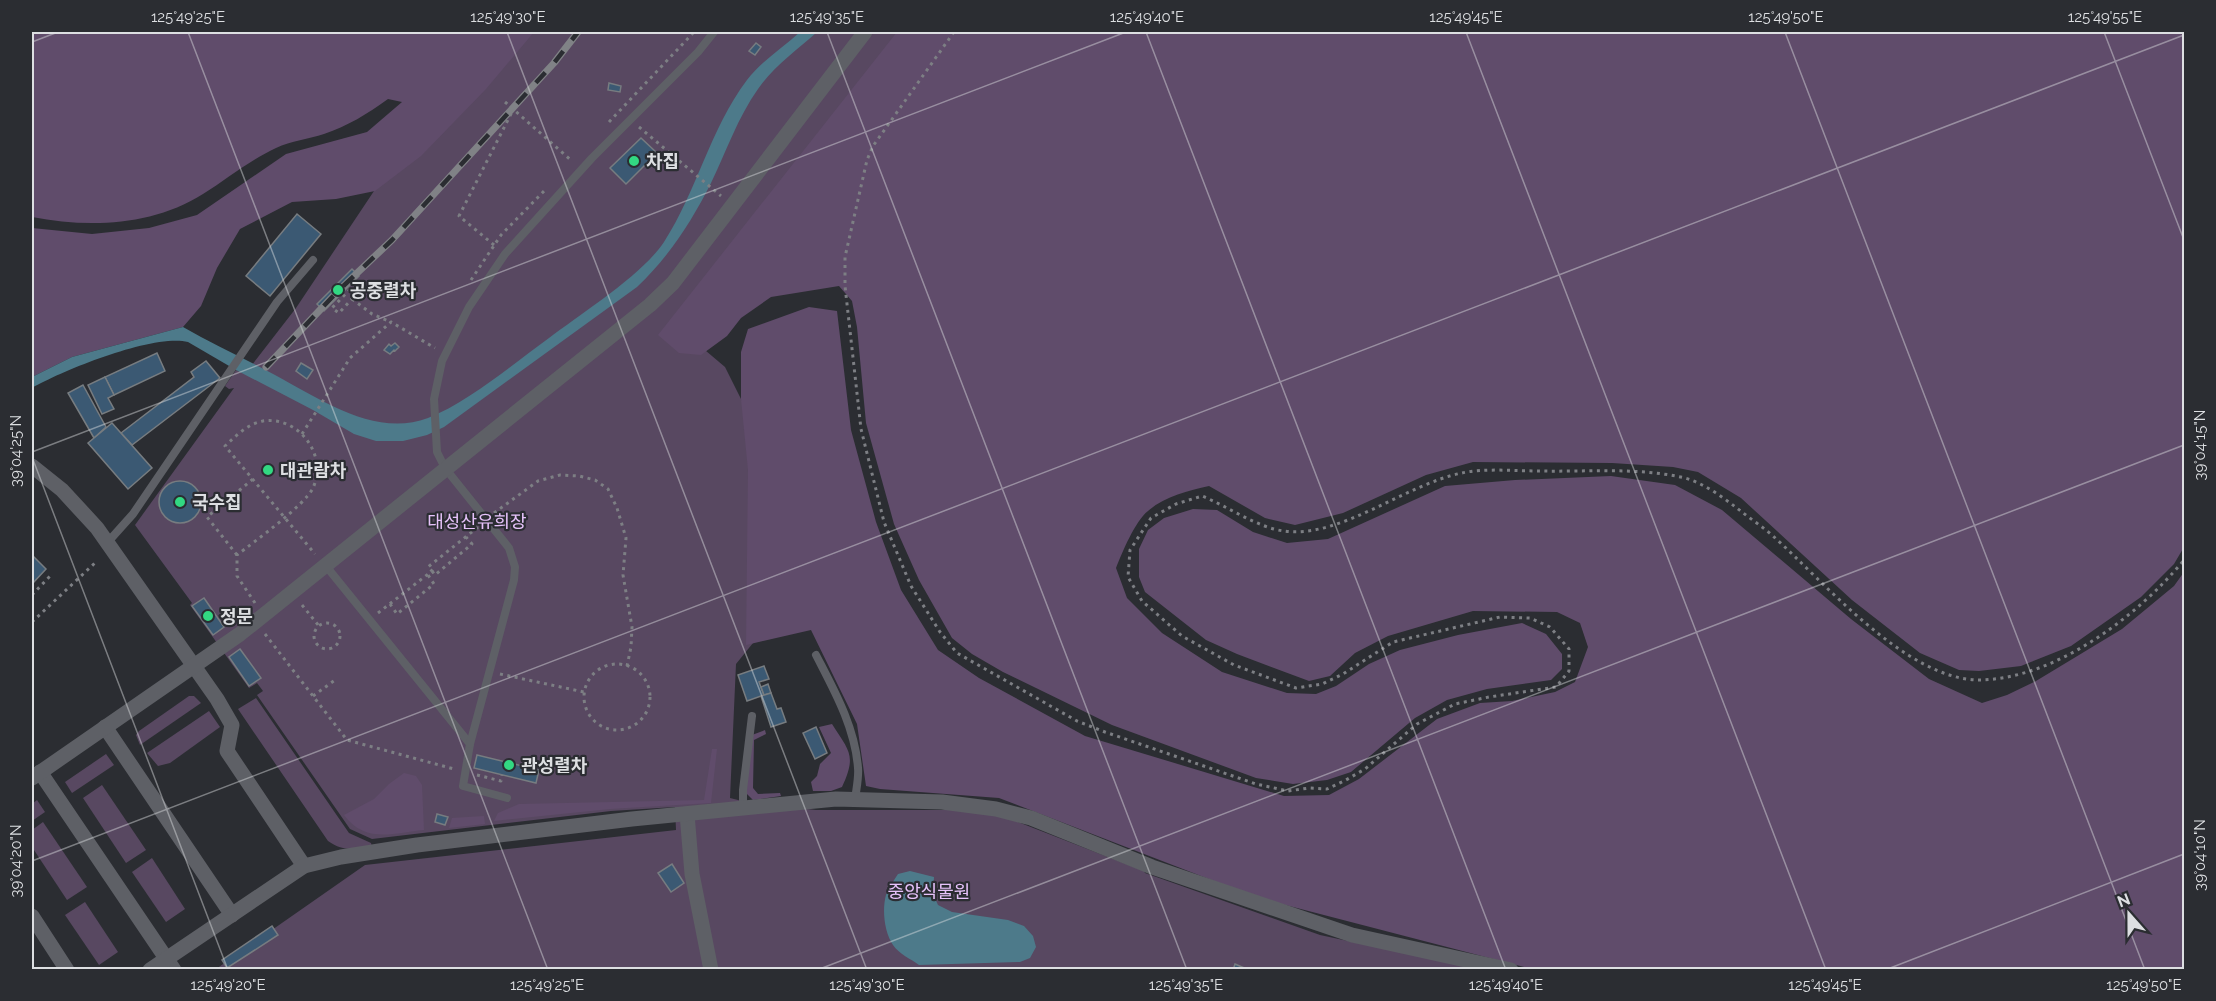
<svg xmlns="http://www.w3.org/2000/svg" width="2216" height="1001" font-family="Raleway,'Noto Sans KR',sans-serif">
	<rect width="100%" height="100%" fill="#2b2d32"/>
	<g fill="#584861">
		<path d="M510,32H906L686,334L725,367L745,407L747,417L753,643L736,664L730,798L750,803L816,810H955L1005,817L1144,871L1145,873L1320,935L1479,969H216L365,865L676,830L675,807L611,811L372,839L350,829L257,695L263,691L257,683L249,688L190,605L192,603L135,525L234,388L229,389L225,386L236,370L245,374L296,308L402,149Z"/>
		<path d="M189,696H194L201,703L140,745L136,735L139,731Z"/>
		<path d="M256,698L349,833L371,843L372,847C355,849 343,852 328,841L238,709Z"/>
		<path d="M209,711L220,727L170,763L158,766L147,753Z"/>
		<path d="M106,754L114,765L72,793L65,782Z"/>
		<path d="M102,785L146,850L126,863L83,798Z"/>
		<path d="M37,800L45,812L32,821V804Z"/>
		<path d="M43,822L87,887L67,900L32,847V830Z"/>
		<path d="M152,858L185,909L166,922L132,872Z"/>
		<path d="M85,902L118,952L99,965L65,915Z"/>
	</g>
	<g fill="#604c6b">
		<path d="M32,32H534L486,89L421,156L375,191L336,199L292,202L240,229L217,268L201,306L183,327L72,357L32,377V228L92,234L149,228L197,215L286,154L367,132L402,102L388,99C367,114 348,126 324,134C309,139 291,141 276,148C250,160 227,179 203,194C152,226 89,228 32,217Z"/>
		<path d="M897,32H2184V547L2174,564L2141,597L2071,646L2021,666L1979,671L1959,670L1920,653L1852,600L1741,498L1698,472L1673,467L1612,463L1473,462L1426,475L1343,513L1295,525L1265,518L1209,486C1188,491 1165,496 1148,511C1135,521 1122,553 1116,568L1127,598L1162,633L1222,672L1287,693L1316,694L1336,686L1369,664L1400,650L1458,635L1522,623L1546,634L1562,654V669L1551,680L1487,689L1447,700L1415,718L1351,772L1327,780L1293,784L1256,778L1112,725L1003,672L972,654L952,638L919,580L894,524L866,423L857,327L852,301L839,286L771,297L741,318L727,336L701,355L679,353L658,335Z"/>
		<path d="M809,307L837,311L851,430L876,522L901,590L938,650L979,678L1085,736L1284,796L1329,795L1359,779L1437,719L1480,703L1512,701L1555,692L1575,682L1588,647L1580,623L1557,612L1473,611L1388,636L1355,653L1330,676L1309,681L1237,654L1206,640L1145,592L1139,577V549L1148,530L1164,518L1193,509L1217,510L1253,532L1287,543L1328,539L1445,486L1515,480L1611,476L1675,485L1722,510L1851,619L1929,679L1982,703L2007,695L2036,681L2122,629L2174,586L2184,572V969H1532L1258,898L999,798L880,789L866,786L857,724L811,630L746,645L748,470L741,399V352L748,329Z"/>
		<path d="M832,724C849,751 857,755 842,787L831,791H813L811,782L817,776L820,764L831,753L819,727Z"/>
		<path d="M765,730L766,734L754,740L753,788L758,794L780,793L781,796L753,800L746,793L752,735Z"/>
		<path d="M712,749H717L711,803L610,809L494,821L498,813L519,804L704,800Z"/>
		<path d="M404,773L416,776L422,785L424,830C394,833 365,844 344,815L374,799L389,784Z"/>
		<path d="M484,816L485,824L449,828L452,818Z"/>
	</g>
	<g fill="#4d7a8a">
		<path d="M800,32H817C797,50 774,66 758,89C738,117 726,152 711,183C692,221 668,258 637,287L444,427L427,435L403,441H376L354,434L313,410L236,370L188,342C152,334 64,370 32,388V377L72,357L183,327C213,344 245,359 275,375C320,399 375,438 428,418C469,402 513,364 549,338C582,313 642,275 664,242C697,191 710,129 747,80C761,61 783,48 800,32Z"/>
		<path d="M910,871L934,877L933,894L938,905L952,912L1008,920L1024,926L1033,936L1036,947L1030,958L1020,962L919,965C911,959 899,954 893,945C884,932 882,909 886,895C889,888 894,880 898,874Z"/>
	</g>
	<g fill="#3b5973" stroke="#777c80" stroke-width="1.5">
		<path d="M756,43L761,47L755,55L749,51Z"/>
		<path d="M609,83L621,86L620,92L608,90Z"/>
		<path d="M641,138L657,153L626,184L610,168Z"/>
		<path d="M297,214L321,234L270,296L246,276Z"/>
		<path d="M352,269L359,276L324,311L317,304Z"/>
		<path d="M395,343L399,347L395,351L394,350L390,354L384,350L389,344L391,346Z"/>
		<path d="M157,353L165,371L114,395L105,377Z"/>
		<path d="M206,361L220,378L132,445L121,433L194,377L191,372Z"/>
		<path d="M301,363L313,370L307,379L296,371Z"/>
		<path d="M105,377L114,395L108,398L114,409L102,414L88,385Z"/>
		<path d="M83,385L106,427L94,438L68,393Z"/>
		<path d="M112,423L152,468L128,489L88,443Z"/>
		<circle cx="180" cy="502" r="21"/>
		<path d="M32,555L46,569L32,584Z"/>
		<path d="M204,598L224,627L213,635L192,606Z"/>
		<path d="M240,649L261,678L249,686L229,657Z"/>
		<path d="M764,666L769,679L759,682L764,695L747,701L738,675Z"/>
		<path d="M768,684L771,693L764,695L761,687Z"/>
		<path d="M771,693L777,709L781,708L786,722L771,727L761,696Z"/>
		<path d="M816,727L827,753L815,759L803,733Z"/>
		<path d="M477,755L539,770L536,783L474,768Z"/>
		<path d="M437,814L448,817L445,825L435,822Z"/>
		<path d="M672,864L684,883L671,892L658,873Z"/>
		<path d="M272,926L278,935L227,968L222,960Z"/>
		<path d="M1235,964L1249,970H1233Z"/>
	</g>
	<g fill="none" stroke-linecap="round" stroke-linejoin="round">
		<g stroke="#7d7f84" stroke-width="3" stroke-dasharray="3 4.5" stroke-linecap="butt">
			<path d="M954,32L873,146L867,160L845,257V286L861,429L884,522L911,586L940,632L957,653L1077,721L1105,732L1256,784L1288,791L1309,788L1327,789L1346,780L1365,769L1417,724L1455,704L1489,697L1556,687L1569,671V649L1550,627L1530,618L1500,617L1393,642L1343,674L1322,684L1296,688L1234,665L1182,636L1142,601L1128,577L1130,550L1151,518L1176,504L1202,496C1227,506 1258,528 1284,531C1340,539 1406,484 1462,473C1483,468 1517,471 1540,471C1587,472 1638,467 1685,478C1706,484 1725,499 1742,512C1752,520 1763,527 1773,536C1824,582 1906,679 1978,680C2054,680 2138,616 2184,560"/>
			<path d="M505,102L572,161"/>
			<path d="M609,122L694,32"/>
			<path d="M639,127L721,196"/>
			<path d="M494,245L459,216L513,110"/>
			<path d="M471,280L501,235L547,188"/>
			<path d="M357,282L363,287L339,313L332,308Z"/>
			<path d="M352,299L372,314L391,322"/>
			<path d="M329,304L354,279"/>
			<path d="M302,434L350,358L391,322L435,348"/>
			<path d="M494,513L538,481L560,475L579,476L595,480L608,489L617,508L626,538L623,575L632,627L631,647L627,666"/>
			<path d="M237,555L207,517L253,479"/>
			<path d="M432,571L435,575L472,544L466,537"/>
			<path d="M32,595L52,574"/>
			<path d="M255,603L237,576V555C255,541 304,506 313,488C328,455 299,416 263,421C247,424 236,436 225,446L315,554"/>
			<path d="M390,604L397,614L434,584L428,575"/>
			<path d="M302,605L319,626"/>
			<path d="M378,613L432,571L428,567L478,527"/>
			<path d="M32,622L97,561"/>
			<circle cx="327" cy="636" r="13"/>
			<path d="M265,634L347,740L454,769"/>
			<circle cx="617" cy="697" r="33"/>
			<path d="M500,674L584,692"/>
			<path d="M313,696L335,680"/>
			<path d="M477,775L501,781L502,775"/>
		</g>
		<g stroke="#5e6066" stroke-width="8">
			<path d="M107,543L133,514L277,302L313,260"/>
			<path d="M326,566L470,744L463,786L507,798"/>
			<path d="M816,655C834,690 855,727 858,768C859,778 856,790 855,800"/>
			<path d="M470,744L514,580L515,567L509,548L445,468L437,452L434,399L442,361L469,307L505,254L592,158L698,52L714,32"/>
			<path d="M743,809V790L752,716"/>
		</g>
		<g stroke="#5e6066" stroke-width="15">
			<path d="M32,466L62,490L97,528L217,699L232,725L227,751L304,866"/>
			<path d="M105,727L232,915"/>
			<path d="M40,772L174,970"/>
			<path d="M32,778L240,634L650,305L673,283L865,32"/>
			<path d="M687,814L692,874L711,970"/>
			<path d="M32,916L67,970"/>
			<path d="M150,970L304,866L341,857L417,845L632,819L836,799L942,802L996,809L1031,818L1152,867L1352,935L1511,970"/>
		</g>
		<defs>
			<path id="rail" d="M266,367L337,292L392,240L554,63L578,32"/>
		</defs>
		<use href="#rail" stroke="#808286" stroke-width="7"/>
		<use href="#rail" stroke="#2b2d32" stroke-width="4.5" stroke-dasharray="14" stroke-linecap="butt"/>
	</g>
	<path fill="none" stroke="#dddfe2" stroke-width="1.5" stroke-opacity="0.45" d="M188,32L548,970M507,32L867,970M827,32L1187,970M1146,32L1506,970M1466,32L1826,970M1785,32L2145,970M2104,32L2184,240M32,42L58,32M32,452L1126,32M32,457L228,970M32,861L2184,35M817,970L2184,445M1885,970L2184,854"/>
	<g fill="#32d882" stroke="#2b2d32" stroke-width="2">
		<circle cx="634" cy="161" r="6"/>
		<circle cx="338" cy="290" r="6"/>
		<circle cx="268" cy="470" r="6"/>
		<circle cx="180" cy="502" r="6"/>
		<circle cx="208" cy="616" r="6"/>
		<circle cx="509" cy="765" r="6"/>
	</g>
	<g text-anchor="middle" dominant-baseline="central" stroke-width="4.5" stroke-linejoin="round" paint-order="stroke">
		<g font-size="18" font-weight="bold" fill="#dddfe2" stroke="#2b2d32" text-anchor="start">
			<text x="646" y="161">차집</text>
			<text x="350" y="290">공중렬차</text>
			<text x="280" y="470">대관람차</text>
			<text x="192" y="502">국수집</text>
			<text x="220" y="616">정문</text>
			<text x="521" y="765">관성렬차</text>
		</g>
		<g font-size="18" fill="#e6c2fa" stroke="#2b2d32">
			<text x="477" y="521">대성산유희장</text>
			<text x="929" y="891">중앙식물원</text>
		</g>
	</g>
	<rect width="2216" height="1001" fill="none" stroke="#2b2d32" stroke-width="66"/>
	<g transform="translate(2129 914) rotate(339)" stroke="#2b2d32" stroke-width="4.5" paint-order="stroke">
	<path d="M0-4.5L10 22L0 15L-10 22Z" fill="#dddfe2"/>
	<text y="-9" font-size="16" font-weight="bold" text-anchor="middle" fill="#dddfe2">N</text>
	</g>
	<rect x="33" y="33" width="2150" height="935" fill="none" stroke="#dddfe2" stroke-width="2"/>
	<g font-size="15" text-anchor="middle" fill="#dddfe2">
		<text x="188" y="22">125°49'25"E</text>
		<text x="508" y="22">125°49'30"E</text>
		<text x="827" y="22">125°49'35"E</text>
		<text x="1147" y="22">125°49'40"E</text>
		<text x="1466" y="22">125°49'45"E</text>
		<text x="1786" y="22">125°49'50"E</text>
		<text x="2105" y="22">125°49'55"E</text>
		<text transform="translate(2200 445) rotate(-90)" y="5">39°04'15"N</text>
		<text transform="translate(16 451) rotate(-90)" y="5">39°04'25"N</text>
		<text transform="translate(2200 855) rotate(-90)" y="5">39°04'10"N</text>
		<text transform="translate(16 861) rotate(-90)" y="5">39°04'20"N</text>
		<text x="228" y="990">125°49'20"E</text>
		<text x="547" y="990">125°49'25"E</text>
		<text x="867" y="990">125°49'30"E</text>
		<text x="1186" y="990">125°49'35"E</text>
		<text x="1506" y="990">125°49'40"E</text>
		<text x="1825" y="990">125°49'45"E</text>
		<text x="2144" y="990">125°49'50"E</text>
	</g>
</svg>
